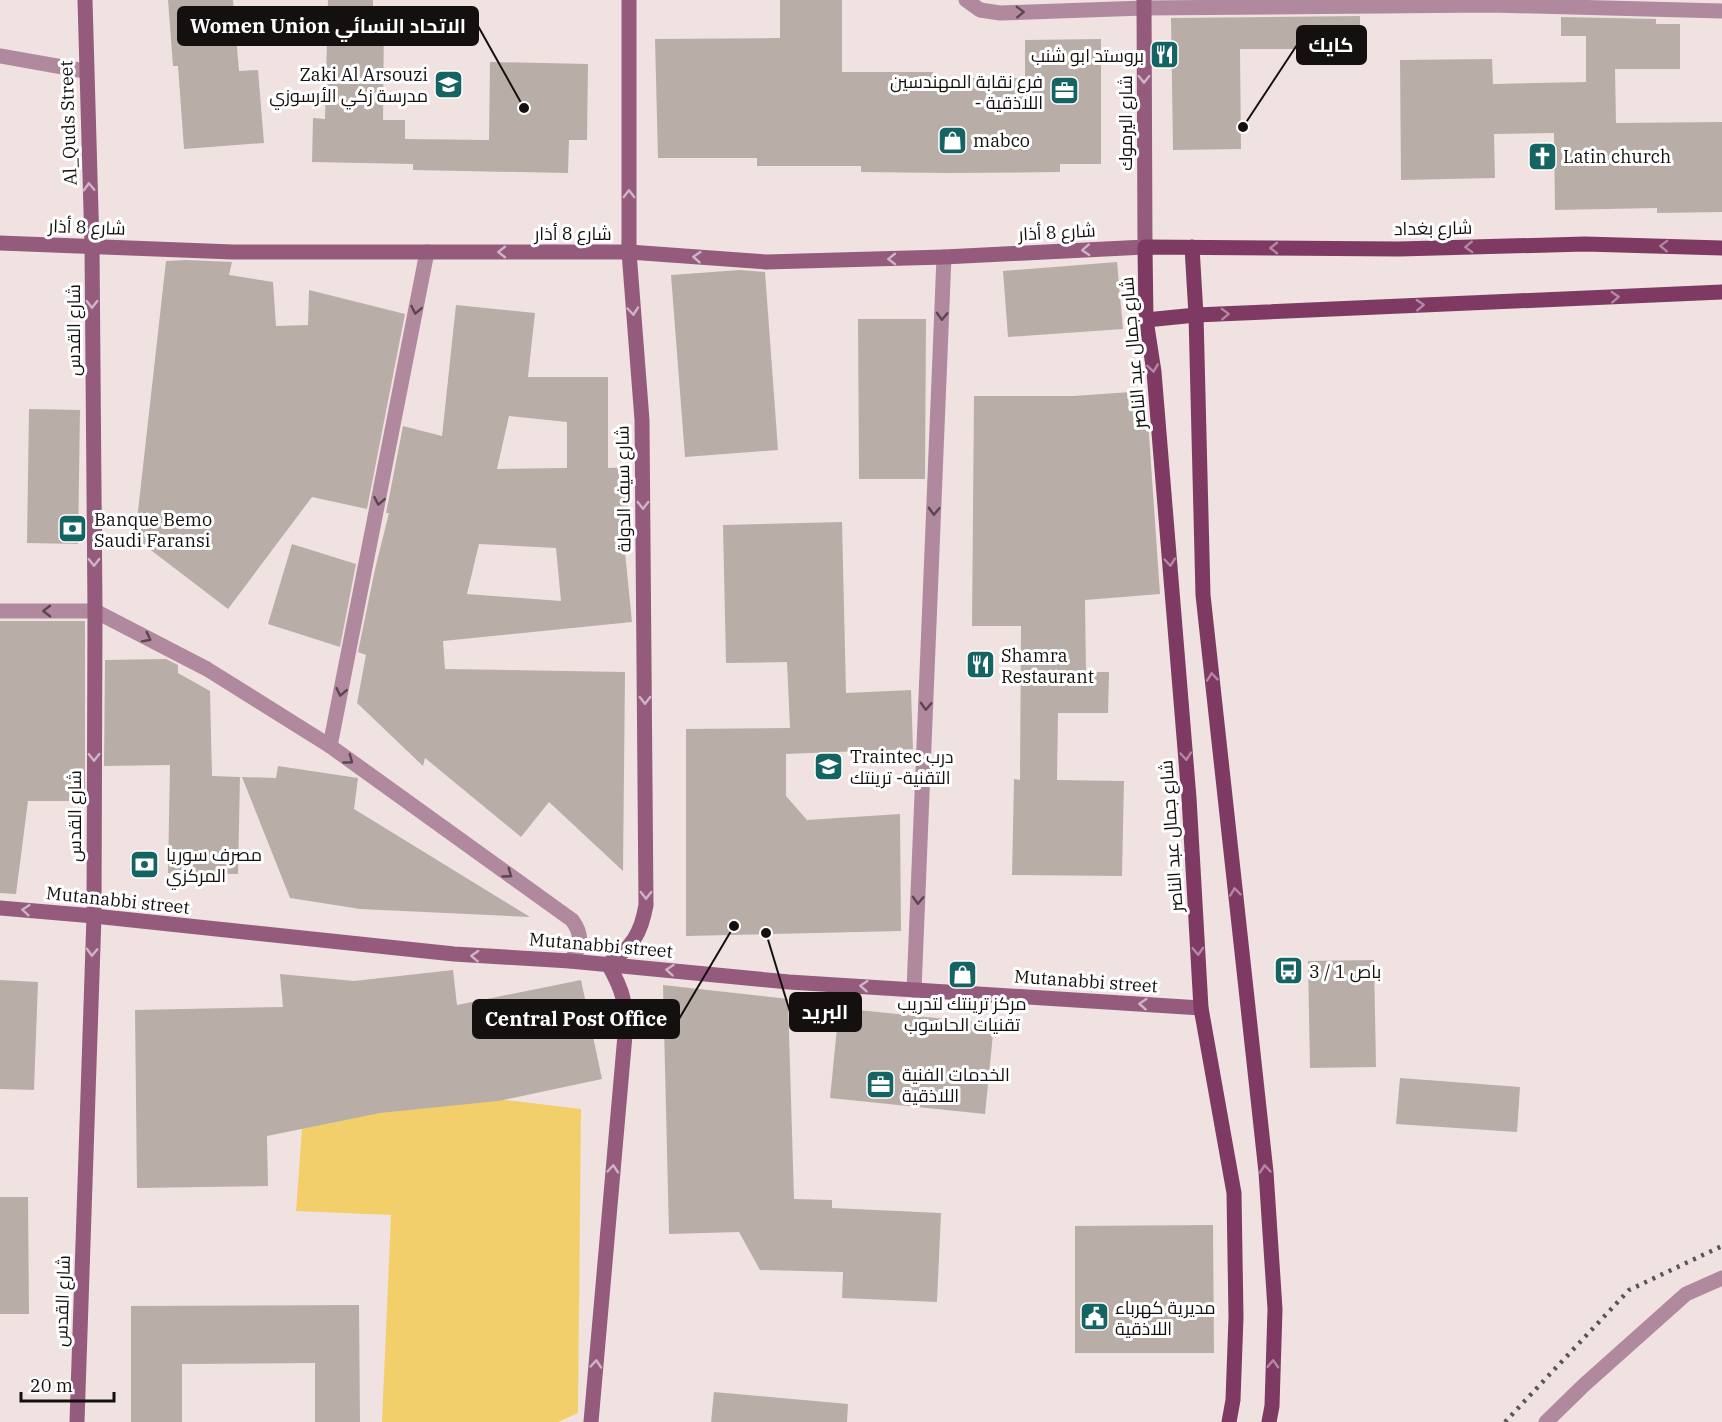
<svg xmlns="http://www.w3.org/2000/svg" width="1722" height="1422" font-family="'IBM Plex Serif',Cairo,serif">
	<rect width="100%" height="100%" fill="#f0e2e1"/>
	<path fill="#f3cf6b" d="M302,1076L581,1109L578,1413L558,1422H382L391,1215L296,1211L302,1129Z"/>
	<g fill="#b9aea7" fill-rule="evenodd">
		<path d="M168,0H233L239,71L258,70L264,143L184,149L178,66H173Z"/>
		<path d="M328,0H373V19H384L383,120H405V139L489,140L490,62L588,64L587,140H569L568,173L413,170V164L312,162L313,118L325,119Z"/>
		<path d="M780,0H842V72H933V78H1025V40L1101,39V164H1060V172L949,173L861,172V166H757V158H658L655,39L780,38Z"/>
		<path d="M1360,16V49H1240L1241,149L1173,150L1171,18Z"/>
		<path d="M1561,17L1656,19V24H1680V69H1615L1616,123L1722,122V212L1657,213V208L1555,210L1554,133L1494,134L1495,178L1401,180L1400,60L1492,59L1493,84L1586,82V36H1561Z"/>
		<path d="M186,260L232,262L229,275L273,282L276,326L308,325L309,290L405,314L367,509L312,497L228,609L135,538L166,261Z"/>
		<path d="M1117,262L1123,329L1008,337L1003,271Z"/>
		<path d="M740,270L765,272L778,450L685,457L671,275Z"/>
		<path d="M456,305L535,313L528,377H608V468L631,467L625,552L632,622L443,641L445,669L625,672L623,871L549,802L521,837L425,758L423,766L357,703L366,655L358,652L375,569L389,513H386L403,426L442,436ZM509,416L567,422V468L497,469ZM479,544L556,548L561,601L467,594Z"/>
		<path d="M858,319H926L925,479H859Z"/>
		<path d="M1146,391L1160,594L1085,600L1086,672H1109L1108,713H1058L1057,780L1124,781L1122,876L1012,875L1014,779L1020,780L1021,626H972L974,396H1073Z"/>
		<path d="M29,409L80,410L78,544L27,543Z"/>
		<path d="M842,522L846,693L911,690L913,749L786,754V796L807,820L900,814L901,931L686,936V729L790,728L787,662L726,663L723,525Z"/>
		<path d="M292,544L356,564L340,647L268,624Z"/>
		<path d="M0,621H85V801H28L16,894L0,893Z"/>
		<path d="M166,659L178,665V673L210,691L212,776L240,777L238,874L168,873L170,765L104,766L105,660Z"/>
		<path d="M278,766L358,778L354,809L530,917L360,909L290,898L242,777L276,778Z"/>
		<path d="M1374,960L1376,1067L1310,1068L1308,961Z"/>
		<path d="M453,970L457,1005L581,980L602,1079L498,1101L380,1113L267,1136L268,1186L137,1188L135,1010L283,1007L280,974L354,981Z"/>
		<path d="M0,980L38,982L34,1090L0,1089Z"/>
		<path d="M663,985L788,999L794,1199L832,1200V1208L941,1213L937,1302L842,1298L843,1272L760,1270L739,1232L669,1234Z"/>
		<path d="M839,1008L994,1024L985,1114L830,1098Z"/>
		<path d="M1400,1078L1520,1087L1517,1132L1396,1124Z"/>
		<path d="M0,1197H28L29,1314H0Z"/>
		<path d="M1213,1225L1214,1353H1075V1226Z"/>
		<path d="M359,1305L360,1422H315V1363L182,1364V1422H131V1306Z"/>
		<path d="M714,1392L848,1404L847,1422H711Z"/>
	</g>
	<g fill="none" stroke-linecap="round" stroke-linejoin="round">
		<g stroke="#b1899e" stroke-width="15">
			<path d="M966,0L980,10L1000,13L1144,8L1491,5L1722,11"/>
			<path d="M0,56L85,71"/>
			<path d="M0,611H95L207,669L330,746L572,920C583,935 582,947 570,961"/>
			<path d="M330,746L427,252"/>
			<path d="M914,990L944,257"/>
			<path d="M1546,1422L1584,1385L1686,1294L1722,1278"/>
		</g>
		<g stroke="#945b7c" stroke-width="15">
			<path d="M0,243L233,252H629L766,262L944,257L1145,247L1144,0"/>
			<path d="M0,908L94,916L454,954L570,961L789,982L1201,1008"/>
			<path d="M77,1422L94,916L95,611L92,246L85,0"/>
			<path d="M591,1422L625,1035C626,1003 624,992 608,964C632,947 641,934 646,905L642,420L629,252V0"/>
		</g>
		<g stroke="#7e3a63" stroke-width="15">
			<path d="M1192,247L1196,315L1203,595L1266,1172L1275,1309L1272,1406L1269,1422"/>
			<path d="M1146,320L1196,315L1722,292"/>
			<path d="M1229,1422L1233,1400L1236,1317L1234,1193L1201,1008L1189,798L1154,372L1146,320L1145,247L1399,249L1585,244L1722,248"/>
		</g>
		<path stroke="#5b5453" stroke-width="4.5" stroke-dasharray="3 6" stroke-linecap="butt" d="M1505,1422L1629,1290L1722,1246"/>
	</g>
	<defs><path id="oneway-chevron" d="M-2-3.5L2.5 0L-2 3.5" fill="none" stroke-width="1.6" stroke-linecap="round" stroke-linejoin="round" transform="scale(1.5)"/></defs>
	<g stroke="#5b4650">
		<use href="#oneway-chevron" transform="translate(1020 12) rotate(-2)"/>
		<use href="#oneway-chevron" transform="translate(416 310) rotate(101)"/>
		<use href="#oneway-chevron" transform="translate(942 316) rotate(92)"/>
		<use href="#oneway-chevron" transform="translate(379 501) rotate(101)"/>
		<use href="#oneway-chevron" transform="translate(934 511) rotate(92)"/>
		<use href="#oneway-chevron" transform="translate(47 611) rotate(-180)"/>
		<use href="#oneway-chevron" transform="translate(147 638) rotate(27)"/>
		<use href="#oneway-chevron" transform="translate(341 692) rotate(101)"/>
		<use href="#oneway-chevron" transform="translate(926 706) rotate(92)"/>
		<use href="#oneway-chevron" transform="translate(349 760) rotate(36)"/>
		<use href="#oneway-chevron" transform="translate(508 874) rotate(36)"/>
		<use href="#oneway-chevron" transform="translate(918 900) rotate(92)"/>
	</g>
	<g stroke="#cfb5c4">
		<use href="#oneway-chevron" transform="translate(1144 79) rotate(90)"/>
		<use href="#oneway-chevron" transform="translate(89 187) rotate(-92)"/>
		<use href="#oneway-chevron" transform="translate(629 194) rotate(-90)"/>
		<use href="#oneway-chevron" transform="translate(1086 250) rotate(177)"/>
		<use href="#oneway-chevron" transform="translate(502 252) rotate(180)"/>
		<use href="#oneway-chevron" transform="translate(697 257) rotate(-176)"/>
		<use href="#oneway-chevron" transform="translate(892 259) rotate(179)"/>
		<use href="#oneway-chevron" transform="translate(92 304) rotate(90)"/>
		<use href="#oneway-chevron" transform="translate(633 311) rotate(85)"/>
		<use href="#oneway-chevron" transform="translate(643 505) rotate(90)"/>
		<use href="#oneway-chevron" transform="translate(94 562) rotate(90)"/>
		<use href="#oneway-chevron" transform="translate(645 700) rotate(90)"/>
		<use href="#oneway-chevron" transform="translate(94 757) rotate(90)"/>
		<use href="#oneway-chevron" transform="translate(646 895) rotate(90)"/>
		<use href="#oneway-chevron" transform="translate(26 910) rotate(-175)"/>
		<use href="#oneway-chevron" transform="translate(92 952) rotate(92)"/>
		<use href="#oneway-chevron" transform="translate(475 956) rotate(-177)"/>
		<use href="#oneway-chevron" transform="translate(670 970) rotate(-175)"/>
		<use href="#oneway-chevron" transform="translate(864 986) rotate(-176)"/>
		<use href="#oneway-chevron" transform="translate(1143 1004) rotate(-176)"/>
		<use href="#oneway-chevron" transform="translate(613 1169) rotate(-85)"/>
		<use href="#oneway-chevron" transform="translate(596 1364) rotate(-85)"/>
	</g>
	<g stroke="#b289a1">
		<use href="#oneway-chevron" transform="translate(1664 246) rotate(-178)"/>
		<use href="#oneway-chevron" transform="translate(1469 247) rotate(178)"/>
		<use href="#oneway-chevron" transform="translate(1274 248) rotate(-180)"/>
		<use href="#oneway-chevron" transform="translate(1615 297) rotate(-3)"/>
		<use href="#oneway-chevron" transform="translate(1420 305) rotate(-3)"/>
		<use href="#oneway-chevron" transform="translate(1225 314) rotate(-2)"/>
		<use href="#oneway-chevron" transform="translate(1153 368) rotate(82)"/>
		<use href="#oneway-chevron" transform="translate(1170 562) rotate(85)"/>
		<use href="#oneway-chevron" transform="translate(1212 677) rotate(-96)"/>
		<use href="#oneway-chevron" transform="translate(1186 756) rotate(85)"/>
		<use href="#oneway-chevron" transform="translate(1235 892) rotate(-96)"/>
		<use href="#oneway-chevron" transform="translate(1198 951) rotate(87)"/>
		<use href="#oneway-chevron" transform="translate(1265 1169) rotate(-95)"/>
		<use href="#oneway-chevron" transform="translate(1273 1364) rotate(-88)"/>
	</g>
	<defs>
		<symbol id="restaurant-square" viewBox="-11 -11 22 22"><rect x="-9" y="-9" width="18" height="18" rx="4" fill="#156464" stroke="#fff"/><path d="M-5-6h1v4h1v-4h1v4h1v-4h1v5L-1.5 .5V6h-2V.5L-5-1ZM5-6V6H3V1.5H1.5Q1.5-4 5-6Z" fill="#fff"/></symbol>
		<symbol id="school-square" viewBox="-11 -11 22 22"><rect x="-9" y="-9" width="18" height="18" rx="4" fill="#156464" stroke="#fff"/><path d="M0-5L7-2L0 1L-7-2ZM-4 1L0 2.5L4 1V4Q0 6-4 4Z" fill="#fff"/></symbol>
		<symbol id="office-square" viewBox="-11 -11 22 22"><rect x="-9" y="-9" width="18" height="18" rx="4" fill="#156464" stroke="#fff"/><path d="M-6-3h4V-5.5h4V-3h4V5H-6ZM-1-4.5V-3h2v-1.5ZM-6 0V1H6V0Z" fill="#fff"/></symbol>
		<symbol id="shop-square" viewBox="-11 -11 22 22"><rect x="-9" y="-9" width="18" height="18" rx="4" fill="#156464" stroke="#fff"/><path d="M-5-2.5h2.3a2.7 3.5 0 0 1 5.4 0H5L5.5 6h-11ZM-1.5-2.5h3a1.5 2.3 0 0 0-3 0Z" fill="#fff"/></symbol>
		<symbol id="church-square" viewBox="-11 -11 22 22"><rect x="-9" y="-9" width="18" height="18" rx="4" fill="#156464" stroke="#fff"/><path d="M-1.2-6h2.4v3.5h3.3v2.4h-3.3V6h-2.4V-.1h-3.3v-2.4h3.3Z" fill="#fff"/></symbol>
		<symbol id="bank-square" viewBox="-11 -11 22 22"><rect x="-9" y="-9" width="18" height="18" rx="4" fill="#156464" stroke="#fff"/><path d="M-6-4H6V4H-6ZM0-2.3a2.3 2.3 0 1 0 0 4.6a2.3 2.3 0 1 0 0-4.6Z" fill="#fff"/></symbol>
		<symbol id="bus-square" viewBox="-11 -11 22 22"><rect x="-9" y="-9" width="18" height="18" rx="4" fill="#156464" stroke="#fff"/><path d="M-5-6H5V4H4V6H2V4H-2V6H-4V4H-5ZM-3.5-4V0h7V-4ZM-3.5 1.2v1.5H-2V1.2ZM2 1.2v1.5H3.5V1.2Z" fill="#fff"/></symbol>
		<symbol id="civic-square" viewBox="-11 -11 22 22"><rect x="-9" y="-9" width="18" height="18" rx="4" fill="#156464" stroke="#fff"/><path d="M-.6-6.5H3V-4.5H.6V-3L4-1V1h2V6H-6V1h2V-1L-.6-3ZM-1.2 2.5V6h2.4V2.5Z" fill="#fff"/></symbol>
	</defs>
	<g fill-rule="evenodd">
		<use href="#restaurant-square" x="1148" y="38" width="33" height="33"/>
		<use href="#school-square" x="432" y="68" width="33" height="33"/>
		<use href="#office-square" x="1048" y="74" width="33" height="33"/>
		<use href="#shop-square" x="936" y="124" width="33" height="33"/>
		<use href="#church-square" x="1526" y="140" width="33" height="33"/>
		<use href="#bank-square" x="56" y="512" width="33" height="33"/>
		<use href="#restaurant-square" x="964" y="648" width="33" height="33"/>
		<use href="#school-square" x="812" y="750" width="33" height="33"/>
		<use href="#bank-square" x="128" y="848" width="33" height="33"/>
		<use href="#bus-square" x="1272" y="954" width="33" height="33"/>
		<use href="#shop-square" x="946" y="958" width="33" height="33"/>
		<use href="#office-square" x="864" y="1068" width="33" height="33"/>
		<use href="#civic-square" x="1078" y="1300" width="33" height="33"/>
	</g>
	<g text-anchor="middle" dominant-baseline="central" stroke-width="6" stroke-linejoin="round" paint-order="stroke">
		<g font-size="18" fill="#151010" stroke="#fff" text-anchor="start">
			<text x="1144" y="55" text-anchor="end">بروستد ابو شنب</text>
			<text x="428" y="74" text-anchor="end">Zaki Al Arsouzi<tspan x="428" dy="21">مدرسة زكي الأرسوزي</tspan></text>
			<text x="1043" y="81" text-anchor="end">فرع نقابة المهندسين<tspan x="1043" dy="21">- اللاذقية</tspan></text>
			<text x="973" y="140">mabco</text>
			<text x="1563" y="156">Latin church</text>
			<text x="94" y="519">Banque Bemo<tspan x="94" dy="21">Saudi Faransi</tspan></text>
			<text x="1001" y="655">Shamra<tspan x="1001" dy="21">Restaurant</tspan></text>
			<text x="850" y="756">Traintec درب<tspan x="850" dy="21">التقنية- ترينتك</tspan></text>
			<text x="166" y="854">مصرف سوريا<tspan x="166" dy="21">المركزي</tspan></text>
			<text x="1309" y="971">باص 1 / 3</text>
			<text x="962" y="1003" text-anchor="middle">مركز ترينتك لتدريب<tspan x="962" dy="21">تقنيات الحاسوب</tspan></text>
			<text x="902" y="1074">الخدمات الفنية<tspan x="902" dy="21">اللاذقية</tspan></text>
			<text x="1115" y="1307">مديرية كهرباء<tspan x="1115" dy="21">اللاذقية</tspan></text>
		</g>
		<g font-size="18" fill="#151010" stroke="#fff">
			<text transform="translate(68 123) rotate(-92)">Al_Quds Street</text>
			<text transform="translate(1125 123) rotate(-90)">شارع اليرموك</text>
			<text transform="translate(87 227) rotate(2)">شارع 8 أذار</text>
			<text transform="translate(1433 228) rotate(-1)">شارع بغداد</text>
			<text transform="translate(1057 232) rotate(-3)">شارع 8 أذار</text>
			<text x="573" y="233">شارع 8 أذار</text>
			<text transform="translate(73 330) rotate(-90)">شارع القدس</text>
			<text transform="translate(1133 353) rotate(-95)">شارع جمال عبد الناصر</text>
			<text transform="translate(623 489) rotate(-91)">شارع سيف الدولة</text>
			<text transform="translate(74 816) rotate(-90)">شارع القدس</text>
			<text transform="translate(1171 836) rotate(-94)">شارع جمال عبد الناصر</text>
			<text transform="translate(118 900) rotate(6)">Mutanabbi street</text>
			<text transform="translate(601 945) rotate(5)">Mutanabbi street</text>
			<text transform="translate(1086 981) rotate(4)">Mutanabbi street</text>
			<text transform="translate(62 1301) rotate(-88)">شارع القدس</text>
		</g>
	</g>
	<path fill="none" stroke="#151010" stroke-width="2" d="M524 108L478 26M1243 127L1297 45M766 933L790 1012M734 926L679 1019"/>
	<g fill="#151010" stroke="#fff" stroke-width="2">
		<circle cx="524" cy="108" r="6"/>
		<circle cx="1243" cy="127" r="6"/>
		<circle cx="766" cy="933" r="6"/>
		<circle cx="734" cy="926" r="6"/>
	</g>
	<g fill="#151010" stroke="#151010" stroke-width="2">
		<rect x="178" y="7" width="300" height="38" rx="6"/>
		<rect x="1297" y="26" width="69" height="38" rx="6"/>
		<rect x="790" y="993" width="71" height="38" rx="6"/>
		<rect x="473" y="1000" width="206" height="38" rx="6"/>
	</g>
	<g font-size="20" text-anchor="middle" font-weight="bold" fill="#fff">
		<text x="328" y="33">Women Union الاتحاد النسائي</text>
		<text x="1331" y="52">كايك</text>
		<text x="825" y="1019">البريد</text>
		<text x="576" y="1026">Central Post Office</text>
	</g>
	<path d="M21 1392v9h93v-9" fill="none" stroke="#151010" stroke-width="3"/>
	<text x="30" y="1392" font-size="18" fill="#151010" stroke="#ffffff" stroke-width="4.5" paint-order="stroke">20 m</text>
</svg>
